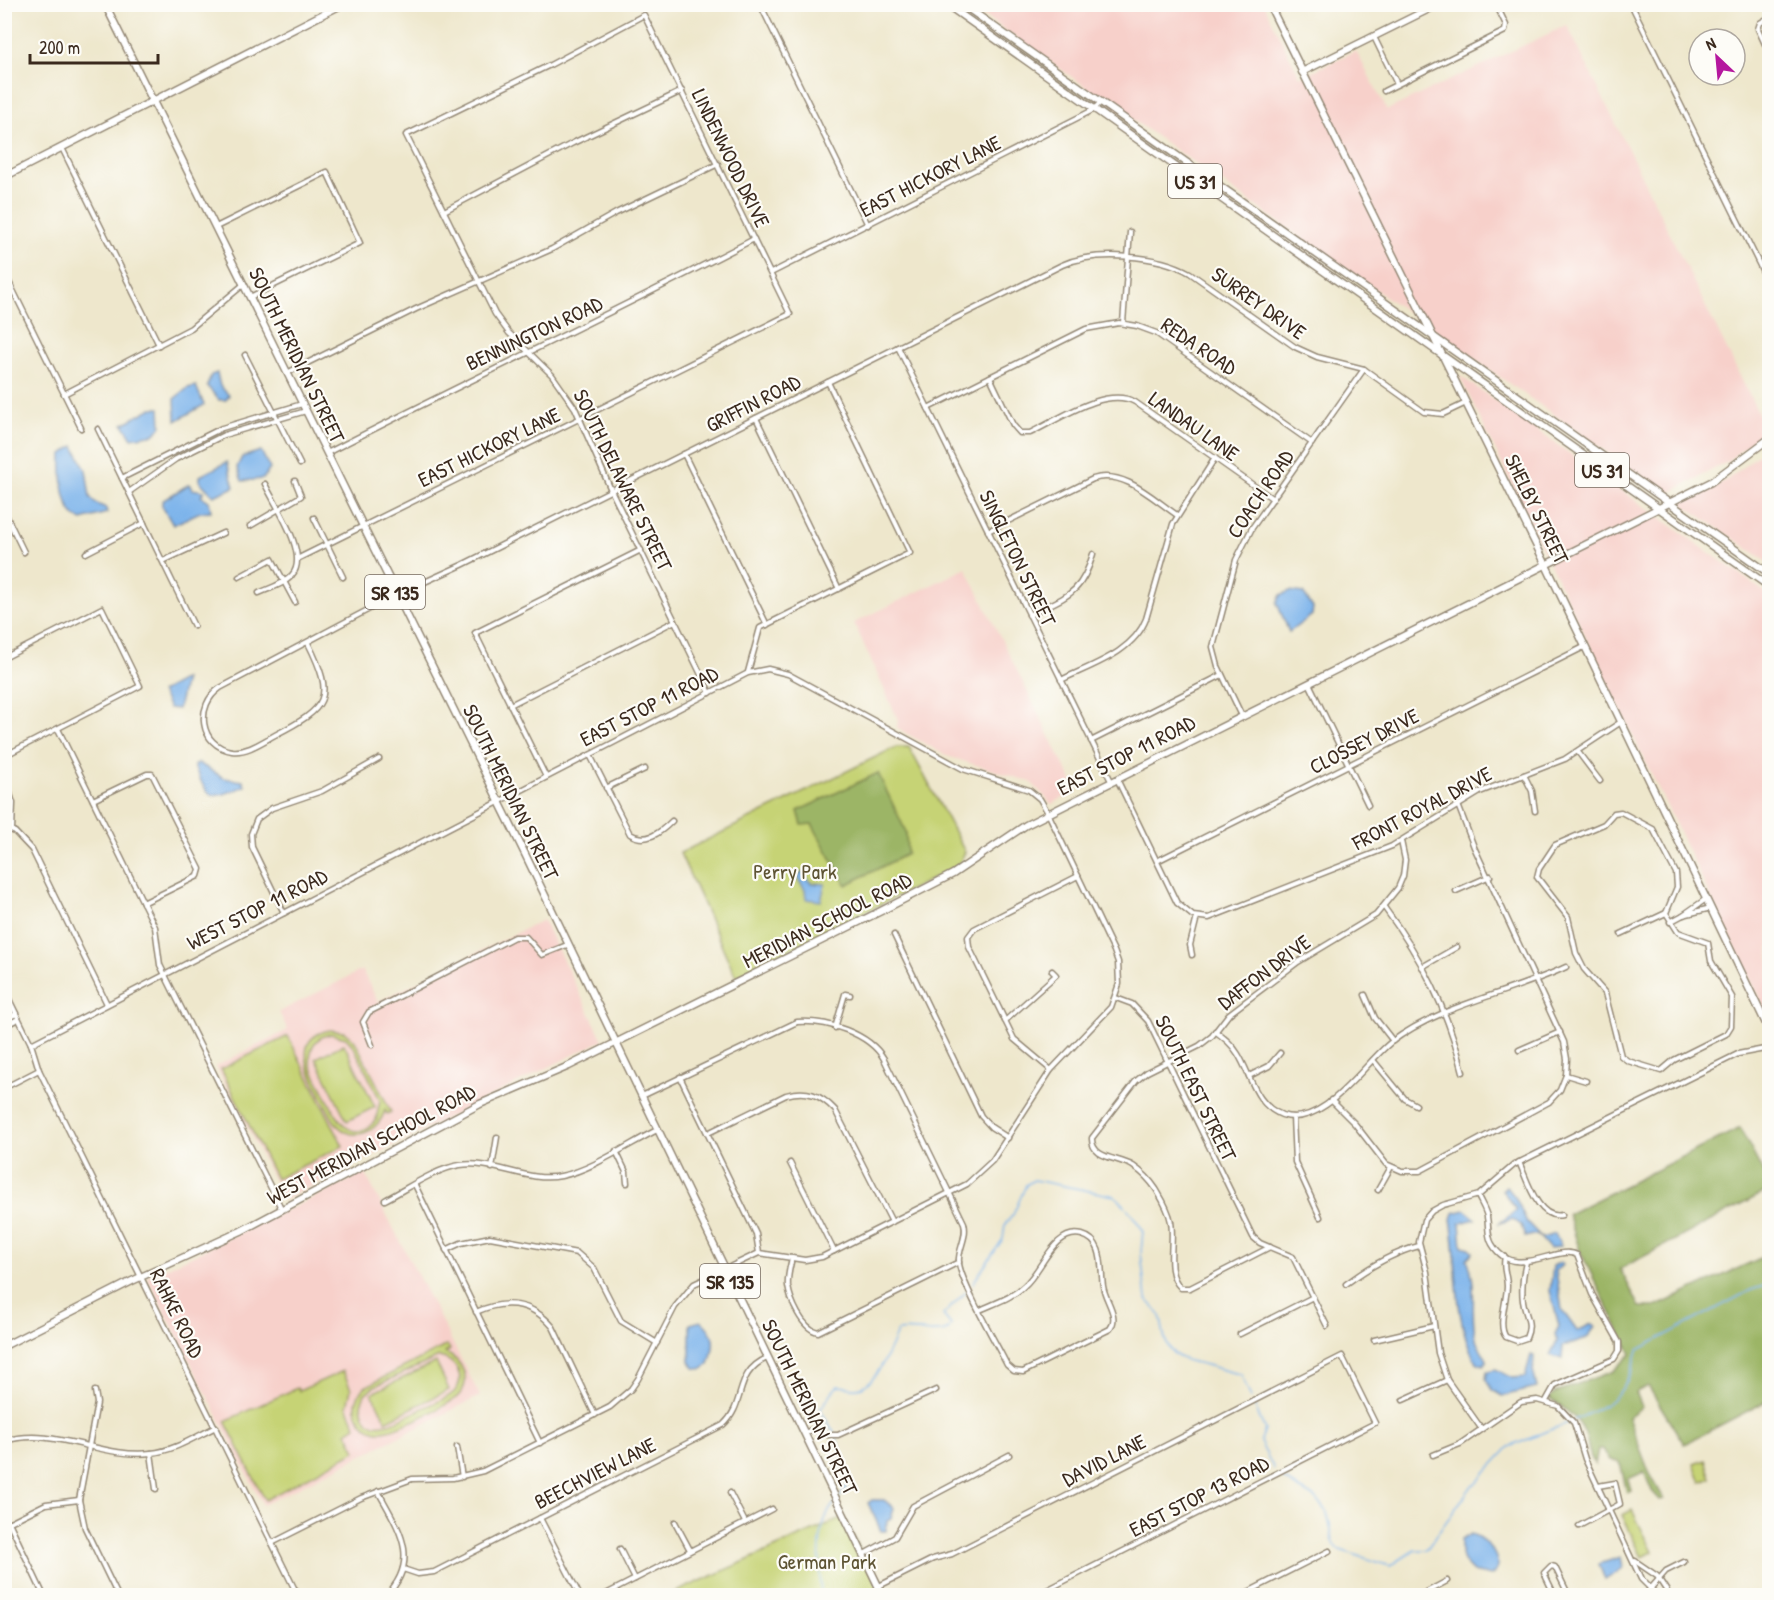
<svg xmlns="http://www.w3.org/2000/svg" width="1774" height="1600" viewBox="0 0 1774 1600" font-family="'Patrick Hand',sans-serif">
	<rect width="100%" height="100%" fill="#fdfcf7"/>
	<filter id="ink" filterUnits="userSpaceOnUse"><feTurbulence type="fractalNoise" baseFrequency=".0167" numOctaves="2"/><feDisplacementMap in="SourceGraphic" scale="12" xChannelSelector="R" yChannelSelector="G"/><feConvolveMatrix kernelMatrix="1 2 1 2 8 2 1 2 1" color-interpolation-filters="sRGB"/></filter>
	<filter id="wash" filterUnits="userSpaceOnUse"><feTurbulence type="fractalNoise" baseFrequency=".008" numOctaves="4" result="noise"/><feDisplacementMap in="SourceGraphic" scale="24" xChannelSelector="R" yChannelSelector="G"/><feGaussianBlur stdDeviation="1.35" result="paint"/><feColorMatrix in="noise" values="0 0 0 0 0 0 0 0 0 0 0 0 0 0 0 0 0 1.4 0 .05"/><feComposite in="paint" operator="in"/></filter>
	<g filter="url(#wash)">
		<rect width="100%" height="100%" fill="#eee7cc"/>
		<g fill="#f7d0ca">
			<polygon points="969,5 1264,5 1300,77 1356,51 1387,110 1567,25 1766,429 1727,462 1667,494"/>
			<polygon points="1459,375 1769,595 1769,1018"/>
			<polygon points="1769,446 1769,563 1681,503 1727,480"/>
			<polygon points="966,568 1077,791 1051,804 1031,782 947,756 897,728 898,720 854,623"/>
			<polygon points="543,920 603,1040 284,1200 216,1066 288,1030 279,1012 362,970 378,1002"/>
			<polygon points="365,1173 480,1396 263,1505 147,1277"/>
		</g>
		<g fill="#c6d374" stroke="#807e49" stroke-width="1.5" fill-rule="evenodd">
			<polygon points="896,747 909,747 965,852 958,866 736,977 680,853"/>
			<path d="M330,1030L344,1032L355,1041L391,1112L387,1114L385,1110C379,1131 355,1143 338,1126C331,1119 327,1107 322,1098C311,1075 289,1038 330,1030ZM331,1034L346,1038L354,1047L380,1100L376,1120C350,1150 334,1112 324,1092C318,1080 307,1065 311,1052C313,1041 321,1036 331,1034Z"/>
			<polygon points="288,1036 343,1146 276,1179 221,1069"/>
			<polygon points="344,1044 375,1107 347,1121 316,1058"/>
			<path d="M447,1345L450,1350L445,1353C463,1360 473,1382 457,1397C447,1406 395,1431 382,1431C371,1432 361,1424 357,1414C354,1405 357,1396 363,1388ZM439,1357C456,1360 467,1378 454,1392C447,1399 434,1403 425,1407C406,1416 364,1443 361,1404L365,1394L373,1387Z"/>
			<polygon points="436,1362 449,1390 386,1421 372,1393"/>
			<polygon points="343,1371 351,1389 347,1406 356,1426 347,1432 356,1451 265,1500 225,1421 297,1388 299,1391"/>
			<polygon points="1705,1460 1711,1478 1701,1482 1694,1464"/>
			<polygon points="1632,1510 1653,1552 1642,1557 1622,1515"/>
			<polygon points="844,1517 883,1596 667,1596"/>
		</g>
		<g fill="#9cb566" stroke="#6c7042" stroke-width="1.5">
			<polygon points="878,773 906,832 907,854 846,885 812,824 802,825 798,811"/>
			<path d="M1740,1128L1769,1184V1190L1620,1269L1640,1307H1655L1769,1254V1400L1684,1444L1648,1386L1636,1392L1642,1407L1628,1417L1649,1472L1664,1499L1660,1500L1652,1491L1644,1472L1628,1479L1631,1491L1627,1493L1620,1462L1610,1461L1603,1449H1598L1595,1464C1587,1454 1589,1444 1584,1432C1577,1416 1563,1408 1549,1398L1556,1392L1613,1371L1631,1354L1580,1251L1568,1214Z"/>
		</g>
		<g fill="#7bb3eb" stroke="#5b6e84" stroke-width="1.5">
			<polygon points="217,373 220,386 229,395 226,400 219,400 207,386 211,375"/>
			<polygon points="196,386 204,405 176,421 175,398 188,388"/>
			<polygon points="152,408 160,408 161,426 155,434 132,438 123,424"/>
			<path d="M74,446L86,470L90,497L95,503L106,508L107,513L82,520C62,515 61,472 62,455Z"/>
			<polygon points="261,451 270,469 263,479 242,481 237,467 242,457"/>
			<polygon points="227,462 234,487 214,496 200,482 200,476"/>
			<polygon points="189,484 192,489 204,491 201,496 209,501 211,511 200,512 173,525 162,506 162,501"/>
			<polygon points="1290,591 1303,593 1313,608 1312,615 1289,632 1277,603 1281,595"/>
			<polygon points="185,679 178,709 169,708 161,692"/>
			<path d="M198,763L224,778L243,781L245,786C211,800 209,801 194,766Z"/>
			<polygon points="802,872 811,883 825,884 821,901 806,899 805,890 797,878"/>
			<polygon points="1506,1186 1515,1197 1527,1222 1542,1238 1555,1234 1561,1246 1550,1249 1537,1234 1525,1237 1521,1225 1512,1219 1498,1224 1517,1210 1502,1190"/>
			<path d="M1465,1210L1476,1219L1460,1223L1462,1246L1470,1248L1473,1252L1467,1259C1479,1287 1469,1311 1476,1339C1477,1346 1484,1353 1487,1360L1483,1365L1476,1362C1452,1318 1459,1266 1451,1219L1453,1213Z"/>
			<polygon points="1561,1262 1563,1264 1556,1271 1562,1310 1577,1331 1592,1324 1595,1327 1587,1338 1563,1346 1562,1359 1550,1355 1557,1341 1555,1334 1559,1326 1550,1291 1553,1266"/>
			<path d="M701,1321C717,1334 715,1345 709,1364L702,1369L694,1368L690,1361V1324Z"/>
			<polygon points="1531,1355 1534,1356 1533,1370 1537,1388 1502,1396 1492,1390 1486,1380 1487,1371 1496,1369 1512,1378 1525,1377"/>
			<polygon points="872,1500 884,1500 894,1508 891,1519 887,1521 886,1531 881,1531 868,1503"/>
			<path d="M1471,1534C1486,1538 1508,1563 1491,1576L1473,1572C1459,1559 1461,1557 1461,1540Z"/>
			<polygon points="1621,1557 1623,1568 1605,1580 1599,1564"/>
		</g>
		<g fill="none" stroke-linecap="round" stroke-linejoin="round">
			<g stroke="#7bb3eb" stroke-width="1.5">
				<path d="M973,1283L1003,1239L1005,1224L1013,1215L1026,1185L1034,1180L1115,1196C1126,1204 1134,1218 1143,1230L1141,1253L1146,1299C1165,1317 1159,1316 1165,1339C1171,1361 1192,1361 1210,1366C1220,1369 1229,1372 1241,1374L1251,1398"/>
				<polyline points="1254,1405 1265,1430 1260,1442 1274,1469"/>
				<path d="M1574,1420C1616,1403 1626,1393 1638,1350L1751,1290L1770,1284"/>
				<path d="M834,1433L820,1409C828,1401 830,1392 838,1386C844,1386 851,1389 857,1388C877,1387 890,1346 898,1331C915,1328 933,1336 948,1330L951,1325L943,1315L966,1292"/>
				<path d="M836,1437C844,1459 857,1479 839,1498"/>
				<path d="M1280,1475C1292,1489 1315,1493 1325,1509C1332,1521 1329,1537 1337,1549L1390,1566L1415,1550H1426L1468,1491L1509,1447L1570,1422"/>
				<path d="M821,1596C820,1568 814,1523 836,1502"/>
			</g>
		</g>
	</g>
	<g filter="url(#ink)">
		<g fill="none" stroke-linecap="round" stroke-linejoin="round">
			<g stroke="#948875" stroke-width="7">
				<g id="street">
					<polyline points="760,4 868,225"/>
					<polyline points="1417,4 1422,13"/>
					<polyline points="1631,4 1770,286"/>
					<polyline points="1770,17 1760,23 1758,29 1770,55"/>
					<polyline points="1374,37 1397,84"/>
					<polyline points="1384,91 1505,31 1506,25 1496,4"/>
					<polyline points="62,148 159,345"/>
					<polyline points="444,211 573,143 682,91"/>
					<polyline points="216,227 327,172 360,243 250,297"/>
					<polyline points="4,272 81,428"/>
					<polyline points="771,273 1093,110 1101,102"/>
					<polyline points="1123,323 1130,232"/>
					<polyline points="898,347 1111,781"/>
					<polyline points="245,355 300,464"/>
					<polyline points="287,373 416,309 552,249 616,213 718,164"/>
					<path d="M990,377L1013,425L1020,433H1030C1058,420 1105,386 1135,402L1273,499"/>
					<polyline points="64,394 191,328 243,285"/>
					<polyline points="928,408 1086,329 1119,323 1137,326 1156,333 1312,443"/>
					<polyline points="756,418 839,589"/>
					<polyline points="98,429 194,626"/>
					<path d="M327,453C469,380 613,313 754,239"/>
					<polyline points="684,454 767,625"/>
					<polyline points="122,478 222,428 302,404"/>
					<polyline points="129,492 176,459 224,435 306,411"/>
					<polyline points="4,511 24,552"/>
					<polyline points="314,518 343,577"/>
					<polyline points="250,526 301,496 295,481"/>
					<path d="M988,531L1093,479C1124,469 1153,499 1177,515"/>
					<polyline points="86,553 144,523"/>
					<polyline points="299,558 790,314 644,15 550,65 406,135 495,314 509,333 552,375 575,408 611,490 710,693"/>
					<polyline points="163,561 223,533"/>
					<polyline points="239,577 272,559 295,602"/>
					<path d="M259,593C270,588 285,584 292,575C310,555 275,505 265,484"/>
					<path d="M1029,615C1066,596 1081,596 1093,554"/>
					<path d="M308,643C336,699 327,708 275,735C262,742 247,753 232,751C199,746 195,705 220,688L396,595L462,565L1062,265C1095,250 1159,255 1190,273L1295,347L1317,357L1364,369L1424,412L1443,414L1466,403"/>
					<polyline points="4,658 102,608 140,686 4,756"/>
					<polyline points="748,672 760,628 910,553 828,382"/>
					<path d="M1061,680C1091,665 1133,653 1146,619L1173,524L1215,458"/>
					<polyline points="1309,683 1368,805"/>
					<polyline points="510,705 675,621"/>
					<polyline points="1242,716 1218,666 1213,647 1236,560 1252,528 1364,369"/>
					<polyline points="58,729 155,927 160,965 282,1210"/>
					<polyline points="1091,741 1222,675"/>
					<polyline points="1578,752 1600,781"/>
					<path d="M590,755L630,834C646,844 660,833 672,821"/>
					<polyline points="1524,775 1532,791 1535,811"/>
					<polyline points="4,776 13,803 12,830"/>
					<polyline points="546,777 475,633 641,550"/>
					<polyline points="1117,779 1177,903 1193,916 1209,918 1392,846 1480,792 1565,759 1621,722"/>
					<polyline points="606,788 645,769"/>
					<polyline points="93,800 147,774 152,774 200,869 198,876 143,903"/>
					<polygon points="1621,812 1653,829 1676,873 1677,887 1666,913 1678,932 1708,943 1711,961 1732,997 1731,1026 1726,1034 1674,1060 1661,1071 1628,1061 1621,1056 1605,993 1584,969 1576,953 1568,917 1537,877 1539,869 1555,845 1604,824 1614,813"/>
					<polyline points="4,827 15,832 32,850 107,1004"/>
					<polyline points="1157,861 1584,647"/>
					<polyline points="1456,891 1490,876"/>
					<polyline points="1706,899 1683,915 1711,908"/>
					<path d="M1384,907C1423,960 1447,1008 1463,1072"/>
					<polyline points="284,913 252,847 251,834 257,819 272,808 322,791 379,759"/>
					<polyline points="1670,922 1683,915"/>
					<polyline points="1621,934 1666,913"/>
					<polyline points="894,935 981,1116 991,1127 1008,1138"/>
					<polyline points="1192,955 1190,945 1197,917"/>
					<polyline points="1422,967 1457,947"/>
					<polyline points="4,989 31,1044 39,1070 298,1596"/>
					<polyline points="1365,995 1375,1018 1393,1041"/>
					<polyline points="1116,998 1132,1004 1148,1021 1253,1237 1260,1243 1293,1257 1327,1326"/>
					<polyline points="4,1020 16,1014"/>
					<polyline points="1005,1021 1056,975 1052,971"/>
					<polyline points="4,1026 18,1019"/>
					<polyline points="835,1028 845,994 850,995"/>
					<path d="M1215,1031C1224,1038 1232,1044 1238,1054C1251,1075 1255,1105 1282,1115C1323,1129 1362,1066 1390,1043C1441,1004 1509,994 1566,967"/>
					<polyline points="31,1044 748,673 768,669 788,674 963,769 1029,790 1040,799 1048,813 1114,951 1118,962 1119,984 1111,1007 1051,1070 992,1161 967,1184 822,1257 805,1260 759,1253 694,1284 675,1307 638,1379 631,1389 610,1407 483,1471 453,1478 412,1479 361,1498 272,1543"/>
					<polyline points="372,1045 363,1022 369,1012 381,1006 514,937 526,937 542,955 567,945"/>
					<polyline points="1519,1050 1560,1032"/>
					<polyline points="1373,1060 1405,1099 1416,1105"/>
					<polyline points="1051,1070 1014,1039 969,947 968,937 974,929 1078,876"/>
					<polyline points="1566,1075 1586,1081"/>
					<polyline points="1249,1076 1269,1066 1280,1053"/>
					<polyline points="680,1077 756,1234 759,1253"/>
					<polyline points="4,1088 39,1070"/>
					<path d="M642,1096L797,1022C827,1020 869,1033 884,1059L964,1223C968,1238 957,1250 959,1264C963,1286 995,1341 1007,1365L1014,1371L1023,1372L1110,1329C1120,1316 1105,1301 1103,1286C1100,1268 1105,1241 1082,1235C1054,1228 1042,1271 1024,1286C1012,1298 995,1303 980,1310"/>
					<polyline points="1331,1100 1355,1124 1386,1164 1402,1171 1420,1171 1549,1102 1560,1090 1566,1075 1567,1059 1564,1042 1474,847 1458,805"/>
					<polyline points="1293,1117 1295,1162 1320,1217"/>
					<path d="M708,1133L786,1095C807,1089 821,1095 835,1110L892,1222"/>
					<polyline points="616,1151 626,1172 627,1183"/>
					<path d="M1519,1162C1527,1179 1538,1221 1562,1215"/>
					<polyline points="790,1163 834,1251"/>
					<polyline points="492,1168 497,1137"/>
					<polyline points="415,1185 540,1443"/>
					<polyline points="1378,1190 1391,1167"/>
					<path d="M1478,1196C1481,1203 1486,1210 1487,1217C1489,1227 1487,1236 1492,1244C1515,1283 1557,1243 1577,1255L1592,1294L1619,1342V1351L1614,1359L1555,1385L1546,1401"/>
					<path d="M385,1200C408,1188 435,1169 460,1165C494,1160 528,1183 561,1176C592,1170 629,1144 657,1130"/>
					<path d="M1270,1247L1190,1288H1181C1164,1272 1175,1243 1171,1222C1169,1210 1162,1199 1156,1189C1150,1180 1142,1172 1133,1166C1118,1157 1091,1159 1092,1138L1136,1081L1147,1072L1199,1046L1212,1036L1229,1014L1298,962L1376,915L1398,888L1403,876L1405,860L1401,841"/>
					<polyline points="446,1250 461,1243 490,1237 577,1253 594,1268 621,1321 657,1343"/>
					<path d="M1505,1257C1502,1268 1507,1275 1507,1286C1507,1300 1497,1326 1506,1337L1517,1341L1526,1338C1533,1322 1525,1316 1523,1301C1521,1287 1523,1275 1526,1262"/>
					<path d="M792,1258C790,1267 787,1277 788,1286C790,1300 802,1329 818,1332L959,1262"/>
					<path d="M1346,1284C1369,1267 1392,1253 1419,1246"/>
					<path d="M476,1312C505,1299 532,1302 553,1327L595,1415"/>
					<polyline points="1240,1334 1313,1297"/>
					<polyline points="1374,1340 1434,1326"/>
					<polyline points="95,1391 97,1403 79,1500 85,1528 118,1596"/>
					<polyline points="1403,1400 1447,1380"/>
					<polyline points="1481,1428 1447,1380 1438,1353 1427,1272 1419,1242 1424,1220 1432,1211 1443,1205 1479,1195 1514,1165 1738,1054 1770,1048"/>
					<polyline points="804,1433 814,1429 828,1435 838,1435 936,1390"/>
					<path d="M4,1441C55,1426 102,1459 151,1453C174,1451 195,1437 216,1427"/>
					<polyline points="457,1447 462,1477"/>
					<polyline points="151,1453 156,1489"/>
					<polyline points="1433,1455 1460,1444 1521,1402 1537,1400 1558,1406 1574,1423 1585,1459 1641,1579 1658,1596"/>
					<path d="M378,1491C398,1528 422,1559 386,1596"/>
					<polyline points="730,1493 745,1522"/>
					<polyline points="540,1518 580,1596"/>
					<polyline points="9,1522 44,1596"/>
					<polyline points="675,1522 690,1550"/>
					<polyline points="4,1525 46,1504 79,1500"/>
					<polyline points="1579,1526 1620,1504 1615,1483 1598,1486"/>
					<polyline points="620,1549 635,1579"/>
					<polyline points="864,1554 895,1537 913,1506 1009,1455"/>
					<polyline points="1635,1561 1657,1576 1670,1596"/>
					<path d="M403,1569L418,1574L434,1572L723,1425C747,1403 733,1373 767,1358"/>
					<polyline points="879,1586 933,1559 952,1554 1342,1356 1375,1423 1035,1596"/>
					<polyline points="285,1596 296,1590"/>
					<polyline points="602,1596 772,1509"/>
					<polyline points="1240,1596 1329,1551"/>
					<polyline points="1419,1596 1447,1581"/>
					<polyline points="1555,1596 1544,1573 1551,1566 1555,1567 1569,1596"/>
					<polyline points="1644,1596 1666,1571 1684,1562"/>
				</g>
			</g>
			<g stroke="#948875" stroke-width="9">
				<g id="secondary">
					<polyline points="1269,4 1545,563 1770,1032"/>
					<polyline points="1302,72 1439,4"/>
					<polyline points="4,177 343,4"/>
					<polyline points="4,1346 132,1281 241,1231 480,1104 569,1066 881,911 953,874 1026,825 1711,482 1770,438"/>
				</g>
			</g>
			<g stroke="#948875" stroke-width="9">
				<g id="primary">
					<polyline points="105,4 525,854 883,1596"/>
					<polyline points="946,4 1770,587"/>
					<polyline points="962,4 1770,574"/>
				</g>
			</g>
			<use href="#street" stroke="#fff" stroke-width="4"/>
			<use href="#secondary" stroke="#fff" stroke-width="6"/>
			<use href="#primary" stroke="#fff" stroke-width="6"/>
		</g>
	</g>
	<g text-anchor="middle" dominant-baseline="central" stroke-width="4.5" stroke-linejoin="round" paint-order="stroke">
		<g fill="#fdfcf7" stroke="#75695f" stroke-width="1.5">
			<rect x="1168" y="164" width="54" height="34" rx="4.5"/>
			<rect x="1575" y="453" width="54" height="34" rx="4.5"/>
			<rect x="365" y="575" width="60" height="34" rx="4.5"/>
			<rect x="700" y="1264" width="60" height="34" rx="4.5"/>
		</g>
		<g font-size="20" font-weight="bold" fill="#3b2a1e">
			<text x="1195" y="181">US 31</text>
			<text x="1602" y="470">US 31</text>
			<text x="395" y="592">SR 135</text>
			<text x="730" y="1281">SR 135</text>
		</g>
		<g font-size="21" fill="#3b2a1e" stroke="#fdfcf7">
			<text transform="translate(731 158) rotate(64)">LINDENWOOD DRIVE</text>
			<text transform="translate(930 176) rotate(-27)">EAST HICKORY LANE</text>
			<text transform="translate(1259 303) rotate(35)">SURREY DRIVE</text>
			<text transform="translate(534 333) rotate(-25)">BENNINGTON ROAD</text>
			<text transform="translate(1199 346) rotate(34)">REDA ROAD</text>
			<text transform="translate(297 355) rotate(64)">SOUTH MERIDIAN STREET</text>
			<text transform="translate(753 403) rotate(-27)">GRIFFIN ROAD</text>
			<text transform="translate(1194 426) rotate(35)">LANDAU LANE</text>
			<text transform="translate(489 447) rotate(-26)">EAST HICKORY LANE</text>
			<text transform="translate(623 480) rotate(64)">SOUTH DELAWARE STREET</text>
			<text transform="translate(1260 494) rotate(-56)">COACH ROAD</text>
			<text transform="translate(1537 509) rotate(64)">SHELBY STREET</text>
			<text transform="translate(1018 558) rotate(64)">SINGLETON STREET</text>
			<text transform="translate(649 706) rotate(-27)">EAST STOP 11 ROAD</text>
			<text transform="translate(1364 741) rotate(-27)">CLOSSEY DRIVE</text>
			<text transform="translate(1126 755) rotate(-27)">EAST STOP 11 ROAD</text>
			<text transform="translate(511 792) rotate(64)">SOUTH MERIDIAN STREET</text>
			<text transform="translate(1422 808) rotate(-28)">FRONT ROYAL DRIVE</text>
			<text transform="translate(257 909) rotate(-27)">WEST STOP 11 ROAD</text>
			<text transform="translate(827 920) rotate(-27)">MERIDIAN SCHOOL ROAD</text>
			<text transform="translate(1264 972) rotate(-37)">DAFFON DRIVE</text>
			<text transform="translate(1196 1088) rotate(64)">SOUTH EAST STREET</text>
			<text transform="translate(371 1144) rotate(-28)">WEST MERIDIAN SCHOOL ROAD</text>
			<text transform="translate(177 1313) rotate(64)">RAHKE ROAD</text>
			<text transform="translate(810 1407) rotate(64)">SOUTH MERIDIAN STREET</text>
			<text transform="translate(1104 1460) rotate(-27)">DAVID LANE</text>
			<text transform="translate(595 1473) rotate(-27)">BEECHVIEW LANE</text>
			<text transform="translate(1199 1496) rotate(-27)">EAST STOP 13 ROAD</text>
		</g>
		<g font-size="21" fill="#5e5434" stroke="#fdfcf7">
			<text x="795" y="871">Perry Park</text>
			<text x="827" y="1561">German Park</text>
		</g>
	</g>
	<rect width="1774" height="1600" fill="none" stroke="#fdfcf7" stroke-width="24"/>
	<g transform="translate(1717 57) rotate(334)"><circle r="28" fill="#fdfcf7" stroke="#afa8a0" stroke-width="1.5"/>
	<path d="M0-4.5L10 22L0 15L-10 22Z" fill="#b5179e"/>
	<text y="-9" font-size="16" font-weight="bold" text-anchor="middle" fill="#3b2a1e">N</text>
	</g>
	<path d="M30 54v9h128v-9" fill="none" stroke="#3b2a1e" stroke-width="3"/>
	<text x="39" y="54" font-size="18" fill="#3b2a1e" stroke="#fdfcf7" stroke-width="4.5" paint-order="stroke">200 m</text>
</svg>
